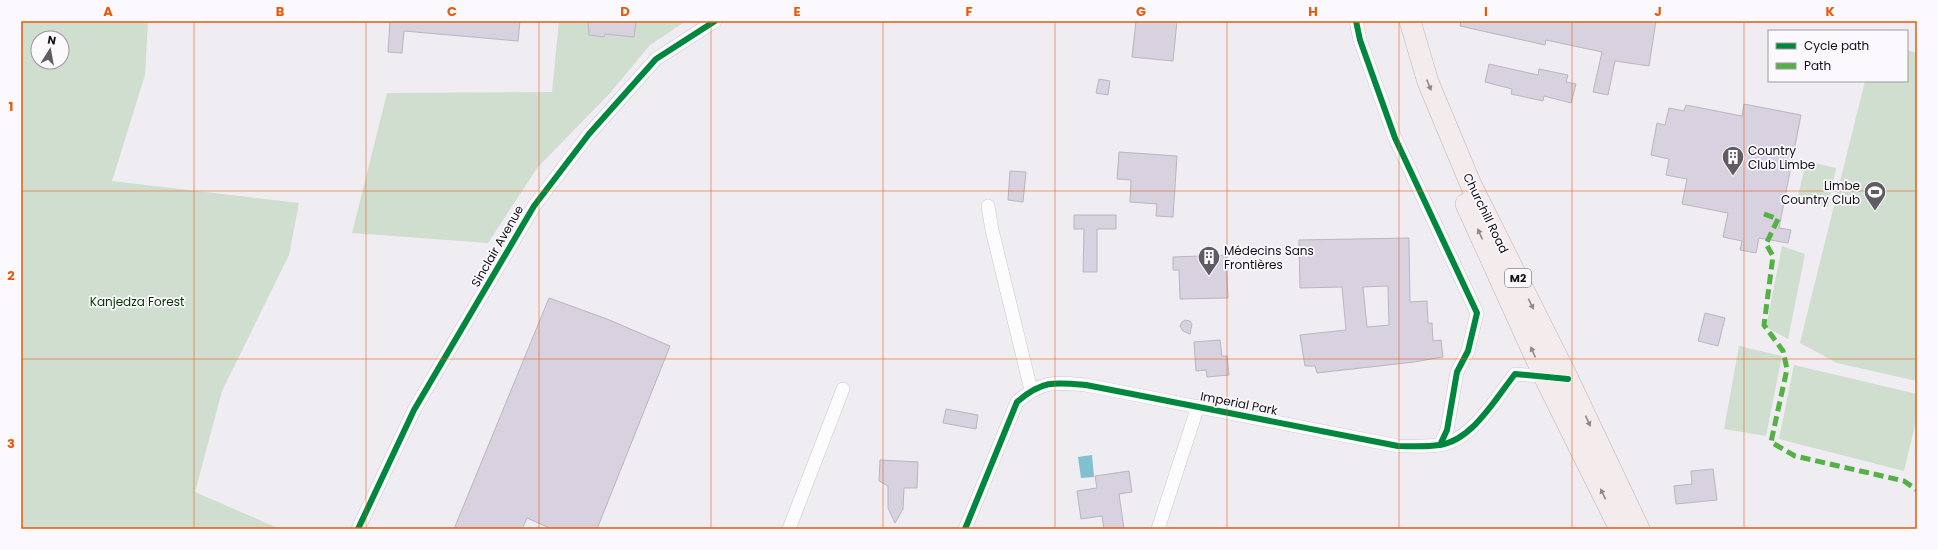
<svg xmlns="http://www.w3.org/2000/svg" width="1938" height="550" viewBox="0 0 1938 550" font-family="Poppins,sans-serif">
	<rect width="100%" height="100%" fill="#efecf2"/>
	<g fill="#cfdece" fill-rule="evenodd">
		<path d="M21,21H148L145,75L112,181L299,203L289,255L222,391L195,492L280,529H21ZM38,38H62V62H38Z"/>
		<polygon points="559,21 686,21 650,45 610,93 537,168 488,243 352,233 387,93 552,92"/>
		<polygon points="1907,50 1917,53 1917,381 1837,363 1800,343 1865,81 1907,81"/>
		<polygon points="1806,161 1836,168 1828,207 1797,201"/>
		<polygon points="1782,246 1805,254 1788,339 1766,327"/>
		<polygon points="1739,346 1782,356 1766,436 1724,429"/>
		<polygon points="1794,365 1917,394 1917,417 1904,471 1779,439"/>
	</g>
	<polygon fill="#80c0d0" points="1092,455 1094,477 1081,478 1078,457"/>
	<g fill="#d7d1e0" stroke="#b9b7bc" fill-rule="evenodd">
		<polygon points="390,21 520,21 518,41 404,31 402,53 388,52"/>
		<polygon points="588,21 636,21 634,37 605,34 604,37 589,35"/>
		<polygon points="1136,21 1177,21 1173,61 1132,57"/>
		<polygon points="1461,21 1656,21 1649,66 1615,61 1608,95 1593,92 1602,52 1546,40 1545,45 1460,26"/>
		<polygon points="1489,64 1538,75 1539,69 1568,75 1566,82 1576,84 1571,103 1544,96 1543,101 1511,94 1512,89 1485,82"/>
		<polygon points="1099,79 1110,81 1108,95 1096,93"/>
		<polygon points="1744,104 1801,115 1779,228 1791,230 1788,243 1759,238 1756,253 1740,250 1742,241 1723,237 1728,213 1682,204 1687,179 1666,175 1669,159 1651,155 1657,123 1665,125 1669,108 1684,111 1686,105 1742,116"/>
		<polygon points="1119,152 1177,156 1173,217 1156,216 1157,204 1130,202 1131,180 1117,179"/>
		<polygon points="1010,171 1026,172 1023,202 1008,200"/>
		<polygon points="1074,215 1116,215 1116,229 1097,229 1097,272 1083,272 1084,229 1074,229"/>
		<path d="M1409,238L1410,302L1427,301L1428,323H1432L1433,341L1441,340L1443,357L1414,362L1317,373L1315,366H1305L1300,335L1346,330L1342,287L1300,288L1299,240ZM1388,286L1389,325L1367,327L1363,287Z"/>
		<polygon points="1226,255 1228,298 1180,299 1179,270 1173,270 1173,257"/>
		<polygon points="549,298 607,319 670,346 597,529 552,529 527,518 522,529 454,529"/>
		<polygon points="1705,313 1725,318 1718,346 1698,341"/>
		<polygon points="1185,320 1190,321 1192,324 1190,334 1183,331 1180,326 1182,322"/>
		<polygon points="1220,340 1222,356 1227,356 1229,375 1207,377 1206,370 1196,371 1194,342"/>
		<polygon points="946,409 978,415 976,429 943,423"/>
		<polygon points="880,460 918,462 917,488 904,488 903,509 895,523 888,508 888,486 879,481"/>
		<polygon points="1713,469 1717,500 1676,504 1674,486 1692,484 1691,471"/>
		<polygon points="1129,471 1132,492 1119,494 1124,529 1104,529 1102,516 1081,519 1077,491 1097,488 1095,476"/>
	</g>
	<g fill="none" stroke-linecap="round" stroke-linejoin="round">
		<g stroke="#cbc9cd" stroke-width="14">
			<g id="minor">
				<polyline points="1356,21 1360,40 1395,138 1477,313 1468,351 1457,372 1447,430 1440,445"/>
				<polyline points="988,206 992,230 1031,390"/>
				<polyline points="358,529 414,410 534,206 589,134 656,59 715,21"/>
				<polyline points="789,529 843,389"/>
				<path d="M965,529L1017,402C1042,380 1055,382 1086,385L1398,446C1412,446 1426,447 1439,445C1472,441 1496,398 1515,374L1549,377"/>
				<polyline points="1158,529 1198,406"/>
			</g>
		</g>
		<g stroke="#bfb3b6" stroke-width="22">
			<g id="trunk">
				<polyline points="1410,21 1428,82 1471,185 1568,379 1639,529"/>
				<polyline points="1466,204 1544,376 1620,529"/>
			</g>
		</g>
		<use href="#minor" stroke="#fdfcfd" stroke-width="13"/>
		<use href="#trunk" stroke="#f4ecec" stroke-width="21"/>
		<polyline stroke="#54b144" stroke-width="5" stroke-dasharray="10 5" stroke-linecap="butt" points="1764,214 1778,219 1766,244 1773,256 1764,325 1783,351 1787,369 1771,442 1795,456 1904,481 1917,490"/>
		<g stroke="#fbf8fe" stroke-width="8">
			<g id="cycleway">
				<polyline points="1356,21 1360,40 1395,138 1477,313 1468,351 1457,372 1447,430 1440,445"/>
				<polyline points="358,529 414,410 534,206 589,134 656,59 715,21"/>
				<path d="M965,529L1017,402C1042,380 1055,382 1086,385L1398,446C1412,446 1426,447 1439,445C1472,441 1496,398 1515,374L1568,379"/>
			</g>
		</g>
		<use href="#cycleway" stroke="#00873e" stroke-width="6"/>
	</g>
	<defs><path id="oneway-solid" d="M-6-.8H1V-3.2L6.5 0L1 3.2V.8H-6Z"/></defs>
	<g fill="#8e898a">
		<use href="#oneway-solid" transform="translate(1429 85) rotate(68)"/>
		<use href="#oneway-solid" transform="translate(1480 234) rotate(-114)"/>
		<use href="#oneway-solid" transform="translate(1531 304) rotate(64)"/>
		<use href="#oneway-solid" transform="translate(1533 352) rotate(-114)"/>
		<use href="#oneway-solid" transform="translate(1588 421) rotate(65)"/>
		<use href="#oneway-solid" transform="translate(1603 494) rotate(-116)"/>
	</g>
	<path fill="none" stroke="#e8590c" stroke-width="1" stroke-opacity="0.55" d="M194,21V529M366,21V529M539,21V529M711,21V529M883,21V529M1055,21V529M1227,21V529M1399,21V529M1572,21V529M1744,21V529M21,191H1917M21,359H1917"/>
	<defs>
		<g id="building-pin" transform="scale(1.15)"><path d="M0 17L-7.5 6A9.5 9.5 0 1 1 7.5 6Z" fill="#5f5d61" stroke="#fbf8fe"/><path d="M-4-6H4V6H1V3H-1V6H-4ZM-2.5-4.3h1.7v1.8h-1.7ZM.8-4.3h1.7v1.8H.8ZM-2.5-1h1.7V.8h-1.7ZM.8-1h1.7V.8H.8Z" fill="#fff"/></g>
		<g id="stadium-pin" transform="scale(1.15)"><path d="M0 17L-7.5 6A9.5 9.5 0 1 1 7.5 6Z" fill="#5f5d61" stroke="#fbf8fe"/><path d="M0-5a6.5 5 0 1 0 0 10a6.5 5 0 1 0 0-10ZM-3.5-1.8h7v3.6h-7Z" fill="#fff"/></g>
	</defs>
	<g fill-rule="evenodd">
		<use href="#building-pin" x="1733" y="157"/>
		<use href="#stadium-pin" x="1875" y="192"/>
		<use href="#building-pin" x="1209" y="257"/>
	</g>
	<g text-anchor="middle" dominant-baseline="central" stroke-width="3.5" stroke-linejoin="round" paint-order="stroke">
		<rect fill="#fbf8fe" stroke="#57565a" stroke-width="1" x="1505" y="269" width="26" height="18" rx="3"/>
		<g font-size="11" font-weight="bold" fill="#111013">
			<text x="1518" y="278">M2</text>
		</g>
		<g font-size="12" fill="#111013" stroke="#fbf8fe" text-anchor="start">
			<text x="1748" y="150">Country<tspan x="1748" dy="14">Club Limbe</tspan></text>
			<text x="1860" y="185" text-anchor="end">Limbe<tspan x="1860" dy="14">Country Club</tspan></text>
			<text x="1224" y="250">Médecins Sans<tspan x="1224" dy="14">Frontières</tspan></text>
		</g>
		<g font-size="12" fill="#111013" stroke="#fbf8fe">
			<text transform="translate(1486 213) rotate(64)">Churchill Road</text>
			<text transform="translate(497 246) rotate(-60)">Sinclair Avenue</text>
			<text transform="translate(1239 403) rotate(11)">Imperial Park</text>
		</g>
		<g font-size="12" fill="#033500" stroke="#fbf8fe">
			<text x="137" y="301">Kanjedza Forest</text>
		</g>
	</g>
	<rect width="1938" height="550" fill="none" stroke="#fbf8fe" stroke-width="44"/>
	<rect x="1768" y="30" width="140" height="52" fill="#fbf8fe" stroke="#9d9ba0"/>
	<rect x="1776" y="43" width="20" height="6" fill="#00873e" stroke="#9d9ba0"/>
	<text x="1804" y="50" font-size="12" fill="#111013">Cycle path</text>
	<rect x="1776" y="63" width="20" height="6" fill="#54b144" stroke="#9d9ba0"/>
	<text x="1804" y="70" font-size="12" fill="#111013">Path</text>
	<g transform="translate(50 50) rotate(11)"><circle r="19" fill="#fbf8fe" stroke="#9d9ba0"/>
	<path d="M0-3L7 15L0 10L-7 15Z" fill="#5f5d61"/>
	<text y="-6" font-size="11" font-weight="bold" text-anchor="middle" fill="#111013">N</text>
	</g>
	<rect x="22" y="22" width="1894" height="506" fill="none" stroke="#e8590c" stroke-width="1.5"/>
	<g font-size="13" text-anchor="middle" font-weight="bold" fill="#e8590c">
		<text x="108" y="16">A</text>
		<text x="280" y="16">B</text>
		<text x="452" y="16">C</text>
		<text x="625" y="16">D</text>
		<text x="797" y="16">E</text>
		<text x="969" y="16">F</text>
		<text x="1141" y="16">G</text>
		<text x="1313" y="16">H</text>
		<text x="1486" y="16">I</text>
		<text x="1658" y="16">J</text>
		<text x="1830" y="16">K</text>
		<text x="11" y="111">1</text>
		<text x="11" y="280">2</text>
		<text x="11" y="448">3</text>
	</g>
</svg>
